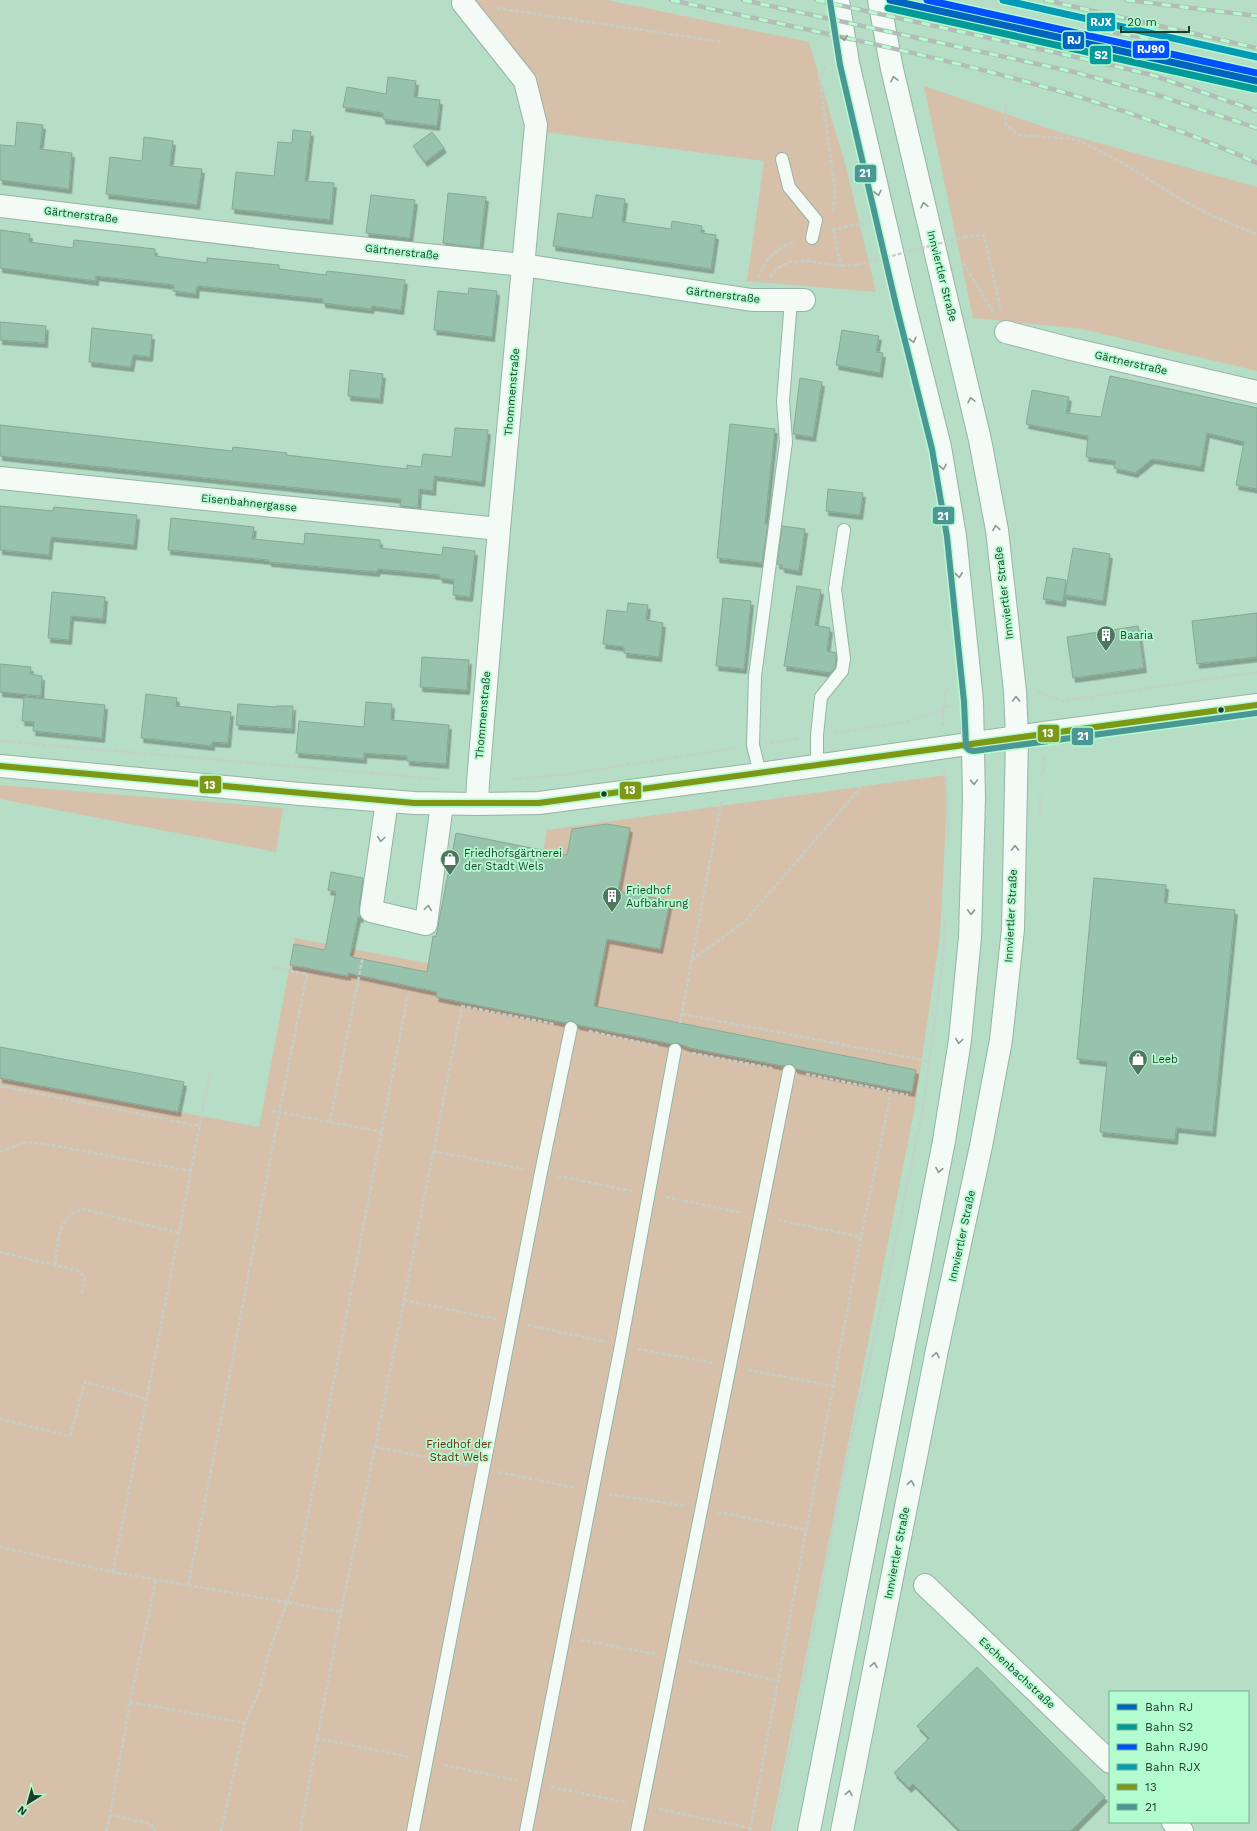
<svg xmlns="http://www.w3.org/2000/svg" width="1257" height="1831" viewBox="0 0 1257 1831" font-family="'Work Sans',sans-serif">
	<defs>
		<filter id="shadow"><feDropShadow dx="2.5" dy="4.5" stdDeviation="0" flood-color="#0004"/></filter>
	</defs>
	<rect width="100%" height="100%" fill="#b6ddc6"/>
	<g fill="#d7c0a9">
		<polygon points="464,0 607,0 809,42 846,167 876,292 747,281 764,161 544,132"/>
		<polygon points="924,86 1059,132 1257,187 1257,371 1082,329 973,318"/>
		<polygon points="946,775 947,799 940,936 914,1112 771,1831 0,1831 0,1078 259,1127 295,938 520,981 547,830"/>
		<polygon points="0,785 283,808 276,852 0,799"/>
	</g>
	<g fill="#97c3ac" stroke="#87a795" filter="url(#shadow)">
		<polygon points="388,77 416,81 414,97 440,100 437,126 383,119 383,113 343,107 347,87 386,94"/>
		<polygon points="17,122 43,125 40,149 72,153 69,189 0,180 0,145 15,146"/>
		<polygon points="293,130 311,132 305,181 334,183 330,220 232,209 236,172 274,176 278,142 292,143"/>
		<polygon points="432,132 444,148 425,162 413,146"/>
		<polygon points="144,137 173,141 170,166 202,169 197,205 106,194 110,157 142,161"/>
		<polygon points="448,193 486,197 480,248 443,243"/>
		<polygon points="371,195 415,200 410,238 366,233"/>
		<polygon points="596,195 625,199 622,222 671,229 672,221 702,226 701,233 716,235 711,269 553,246 558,213 592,218"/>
		<polygon points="0,230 30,234 29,242 73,248 74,240 155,249 155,256 207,263 207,258 279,265 279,269 326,275 327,271 405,280 401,310 372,306 371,309 323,303 323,299 197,286 196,294 173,291 174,285 96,276 96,281 0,268"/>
		<polygon points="469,288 497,291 492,337 434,330 438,291 468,294"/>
		<polygon points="0,322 46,326 45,343 0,340"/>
		<polygon points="92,328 152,335 150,357 133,355 131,367 89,362"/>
		<polygon points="842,330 879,336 876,352 883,353 880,373 836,365"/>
		<polygon points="350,370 383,374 380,399 348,396"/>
		<polygon points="1110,376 1257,408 1257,489 1236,485 1244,442 1207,433 1201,467 1152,459 1135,473 1114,468 1116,461 1086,457 1088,436 1026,424 1032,390 1069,397 1066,413 1101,417"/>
		<polygon points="800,378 822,382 813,437 793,434"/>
		<polygon points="730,424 775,429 765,524 768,524 762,563 717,558"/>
		<polygon points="0,425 232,451 233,447 287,453 286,455 407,469 407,465 421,467 423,454 452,457 455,428 488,430 482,482 434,476 433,491 419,489 418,508 400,506 401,499 0,456"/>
		<polygon points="828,489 863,493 860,515 826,511"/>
		<polygon points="0,506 53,511 54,507 137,515 134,545 51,537 49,555 0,550"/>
		<polygon points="171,518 254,527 252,539 304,544 305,533 380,540 380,548 442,555 443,547 475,551 470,597 453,595 454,580 440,578 440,575 378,569 377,572 269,562 269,560 168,550"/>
		<polygon points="782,526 805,529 799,571 782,568 782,565 777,564"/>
		<polygon points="1073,548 1110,554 1103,601 1065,595"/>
		<polygon points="1047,577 1066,580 1063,602 1043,599"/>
		<polygon points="797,586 821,590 815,625 830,628 827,651 836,653 836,659 835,668 831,673 784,666"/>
		<polygon points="52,592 105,597 103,619 71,616 69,640 48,638"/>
		<polygon points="723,598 751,601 744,669 716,666"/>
		<polygon points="628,603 648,605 646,620 663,623 659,657 624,653 624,647 603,644 607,610 627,612"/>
		<polygon points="1257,613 1257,657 1197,664 1192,621"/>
		<polygon points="1138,626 1144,668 1073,678 1067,637"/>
		<polygon points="422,657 469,660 467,690 420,687"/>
		<polygon points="0,664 31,667 30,674 42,676 41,696 0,692"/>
		<polygon points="146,694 177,698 176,706 231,712 228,743 212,742 212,746 141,738"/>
		<polygon points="24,697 105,705 102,738 33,731 34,722 22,721"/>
		<polygon points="366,702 392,704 391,720 449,725 446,764 407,761 407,756 364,753 364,759 296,753 299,721 364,727"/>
		<polygon points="238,704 276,707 276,706 293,706 292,729 236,725"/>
		<polygon points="607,824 630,828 618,891 670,901 660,949 607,939 594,1006 916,1070 912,1092 796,1069 791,1064 783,1066 690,1048 677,1043 672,1044 578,1025 572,1021 566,1023 436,997 437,992 348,973 348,976 290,965 294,944 325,950 336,892 328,890 331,872 363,878 359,909 361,918 358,917 350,955 352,957 427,972 433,936 436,937 438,926 456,833 567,855 572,829"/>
		<polygon points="1094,878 1166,885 1164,903 1235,910 1213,1132 1176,1128 1175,1140 1100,1132 1107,1062 1077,1059"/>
		<polygon points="0,1047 184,1082 178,1112 0,1078"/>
		<polygon points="977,1667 1105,1797 1071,1831 960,1831 913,1784 909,1788 894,1773 929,1738 917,1726"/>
	</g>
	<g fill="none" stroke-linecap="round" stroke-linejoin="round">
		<g stroke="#95b5a3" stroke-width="14">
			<g id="service">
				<polyline points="782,159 789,187 816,220 812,238"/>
				<polyline points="817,766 817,735 821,697 842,671 844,659 835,589 844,530"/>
				<polyline points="760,774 753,745 755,676 786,442 783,401 791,300"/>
				<polyline points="413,1831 541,1172 571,1028"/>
				<polyline points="526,1831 621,1345 675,1050"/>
				<polyline points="637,1831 789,1071"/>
			</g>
		</g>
		<g stroke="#95b5a3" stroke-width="24">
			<g id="minor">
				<polyline points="463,3 525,81 536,125 499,529 478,782 477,804"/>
				<polyline points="0,206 291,241 523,265 752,300 804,300"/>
				<polyline points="1006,332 1067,348 1257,392"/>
				<polyline points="0,478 499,529"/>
				<polyline points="387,801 371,911 426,924 442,804"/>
				<polyline points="925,1585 1110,1762"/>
				<polyline points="1173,1822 1182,1831"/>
			</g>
		</g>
		<g stroke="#95b5a3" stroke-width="24">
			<polyline id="tertiary" points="0,766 300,794 414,803 477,804 539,803 760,774 1044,733 1257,705"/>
		</g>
		<g stroke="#95b5a3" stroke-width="24">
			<g id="primary">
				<polyline points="809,1831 944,1141 960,1040 970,937 974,799 972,701 955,536 940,447 904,303 848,63 838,0"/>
				<polyline points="842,1831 937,1350 981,1146 1001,1040 1013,929 1017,738 1015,691 997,530 980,440 892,69 879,0"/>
			</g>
		</g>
		<g stroke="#c4cfc8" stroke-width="2.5" stroke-dasharray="4 2" stroke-linecap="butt">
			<polyline points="497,8 722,42"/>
			<polyline points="826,67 819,76 835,189 833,214"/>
			<polyline points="1006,104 1006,125 1019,135 1076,139 1121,162 1182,200 1211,215 1257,235"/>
			<polyline points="833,229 841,266"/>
			<polyline points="832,230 863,223"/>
			<polyline points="964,237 984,235 1001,310"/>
			<polyline points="963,263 994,313"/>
			<polyline points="770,277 776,269 789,262 808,261 841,266 857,265"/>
			<path d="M758,278C763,261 778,246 796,242"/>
			<polyline points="1038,692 1062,701 1257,672"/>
			<polyline points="943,726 943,707 947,687"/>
			<polyline points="835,733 911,721 950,706"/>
			<polyline points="0,741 440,779"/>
			<polyline points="770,743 801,738"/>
			<polyline points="945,769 949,838"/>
			<polyline points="1039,777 1045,768 1044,755"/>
			<polyline points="513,779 563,775 735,748"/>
			<polyline points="1040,816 1040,795"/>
			<polyline points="692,960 745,921 862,786"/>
			<polyline points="682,1014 929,1061"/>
			<polyline points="680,1023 721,802"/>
			<polyline points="589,1031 658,1046"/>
			<polyline points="692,1053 772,1068"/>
			<polyline points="806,1074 908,1095"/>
			<polyline points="0,1086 200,1126"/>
			<polyline points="272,1111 382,1132"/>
			<polyline points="330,1122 363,956"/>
			<polyline points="433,1151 524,1169"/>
			<polyline points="0,1152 26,1142 45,1144 191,1171"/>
			<polyline points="558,1176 632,1191"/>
			<polyline points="666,1197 743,1213"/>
			<polyline points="778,1220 861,1237"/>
			<polyline points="0,1252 79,1271 85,1278 82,1293"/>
			<path d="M55,1265C59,1241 56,1219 82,1209L179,1233"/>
			<polyline points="404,1300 496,1319"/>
			<polyline points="528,1325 605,1342"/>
			<polyline points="638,1349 713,1363"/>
			<polyline points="748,1370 834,1386"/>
			<polyline points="0,1419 70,1436 85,1382 147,1399"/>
			<polyline points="375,1447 467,1465"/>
			<polyline points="499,1472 575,1488"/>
			<polyline points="609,1494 685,1506"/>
			<polyline points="718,1512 807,1530"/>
			<polyline points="0,1547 113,1572 341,1612"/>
			<polyline points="113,1572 210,1073"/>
			<path d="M188,1585C230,1382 265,1177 307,974L269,967"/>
			<polyline points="581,1640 655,1654"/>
			<polyline points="689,1661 779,1681"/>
			<polyline points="130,1702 245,1723"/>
			<polyline points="316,1738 410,1757"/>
			<polyline points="444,1765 519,1781"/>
			<polyline points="551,1787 625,1802"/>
			<polyline points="659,1809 750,1828"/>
			<polyline points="110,1815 151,1824 156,1831"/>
			<polyline points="107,1831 130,1702 156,1580"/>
			<polyline points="221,1831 245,1723 259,1691 269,1652 296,1578 408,994"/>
			<polyline points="300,1831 341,1612 375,1447 462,1006 554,1024"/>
			<polyline points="750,1831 861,1237 891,1092"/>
			<polyline points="774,1831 843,1477 886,1286 922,1114 942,967 946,918"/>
		</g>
		<use href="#service" stroke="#f4faf6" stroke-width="12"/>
		<use href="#minor" stroke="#f4faf6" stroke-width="22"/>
		<use href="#tertiary" stroke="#f4faf6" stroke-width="22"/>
		<use href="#primary" stroke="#f4faf6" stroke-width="22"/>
		<g stroke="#b3bcb7" stroke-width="4.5">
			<g id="rail">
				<path d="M671,0C869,44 1071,79 1257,163"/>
				<polyline points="743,0 1074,72 1154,94 1257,128"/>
				<polyline points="816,0 1085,59 1152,75 1257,111"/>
				<polyline points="1045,0 1257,48"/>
				<polyline points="1126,0 1257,16"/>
				<polyline points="1104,31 1178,43 1233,48"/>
			</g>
		</g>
		<use href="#rail" stroke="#b2fcd0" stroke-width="3" stroke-dasharray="9" stroke-linecap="butt"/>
		<polyline stroke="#c4cfc8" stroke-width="2.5" stroke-dasharray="4 2" stroke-linecap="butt" points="857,265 964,237"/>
		<g stroke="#b2fcd0" stroke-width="9">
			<polyline id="bus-1" points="0,766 414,803 539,803 1257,705"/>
		</g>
		<g stroke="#b2fcd0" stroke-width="9">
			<polyline id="bus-2" points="830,1 840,65 896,305 932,449 947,537 964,702 966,747 969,750 974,751 1257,713"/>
		</g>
		<use href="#bus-1" stroke="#7c9816" stroke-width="6"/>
		<use href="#bus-2" stroke="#4b9795" stroke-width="6"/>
		<g stroke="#b2fcd0" stroke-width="10">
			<polyline id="rail-1" points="890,0 1257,81"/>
		</g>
		<g stroke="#b2fcd0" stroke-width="10">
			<polyline id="rail-2" points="888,8 1255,89"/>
		</g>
		<g stroke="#b2fcd0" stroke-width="10">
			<polyline id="rail-3" points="927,0 1257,73"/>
		</g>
		<g stroke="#b2fcd0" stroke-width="10">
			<polyline id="rail-4" points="1003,0 1257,57"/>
		</g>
		<use href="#rail-1" stroke="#0065bd" stroke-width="7"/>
		<use href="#rail-2" stroke="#049a9a" stroke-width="7"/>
		<use href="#rail-3" stroke="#0050ff" stroke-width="7"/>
		<use href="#rail-4" stroke="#0499b6" stroke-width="7"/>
	</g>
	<defs><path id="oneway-chevron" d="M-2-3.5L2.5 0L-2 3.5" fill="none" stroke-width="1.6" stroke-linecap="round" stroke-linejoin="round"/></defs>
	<g stroke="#899b90">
		<use href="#oneway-chevron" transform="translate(844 38) rotate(81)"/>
		<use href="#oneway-chevron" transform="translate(894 79) rotate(-103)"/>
		<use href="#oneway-chevron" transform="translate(878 193) rotate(77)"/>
		<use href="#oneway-chevron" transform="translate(924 205) rotate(-103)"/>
		<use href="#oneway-chevron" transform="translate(913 340) rotate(76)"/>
		<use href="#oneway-chevron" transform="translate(971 400) rotate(-103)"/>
		<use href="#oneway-chevron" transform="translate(943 467) rotate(80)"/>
		<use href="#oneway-chevron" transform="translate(996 528) rotate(-99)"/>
		<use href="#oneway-chevron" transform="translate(959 575) rotate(84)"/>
		<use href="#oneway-chevron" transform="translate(1016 699) rotate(-92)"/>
		<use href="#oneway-chevron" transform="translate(974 782) rotate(88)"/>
		<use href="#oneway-chevron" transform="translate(381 839) rotate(98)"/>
		<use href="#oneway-chevron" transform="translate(1015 848) rotate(-89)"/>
		<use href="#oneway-chevron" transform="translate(428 908) rotate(-82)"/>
		<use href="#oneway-chevron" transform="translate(971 912) rotate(92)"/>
		<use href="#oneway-chevron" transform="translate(959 1041) rotate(97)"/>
		<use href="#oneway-chevron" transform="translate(939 1170) rotate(101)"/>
		<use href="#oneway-chevron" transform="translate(936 1355) rotate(-79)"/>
		<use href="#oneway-chevron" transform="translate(911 1483) rotate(-79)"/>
		<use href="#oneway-chevron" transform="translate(874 1665) rotate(-79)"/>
		<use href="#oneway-chevron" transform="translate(849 1793) rotate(-79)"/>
	</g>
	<defs>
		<g id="building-pin" transform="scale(1)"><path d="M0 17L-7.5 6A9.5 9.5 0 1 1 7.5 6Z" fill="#537461" stroke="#b2fcd0"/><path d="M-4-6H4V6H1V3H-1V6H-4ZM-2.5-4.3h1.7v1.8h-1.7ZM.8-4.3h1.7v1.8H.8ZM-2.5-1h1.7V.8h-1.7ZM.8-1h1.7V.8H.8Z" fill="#fff"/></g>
		<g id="shop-pin" transform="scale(1)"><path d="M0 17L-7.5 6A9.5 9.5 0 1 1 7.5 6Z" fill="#537461" stroke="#b2fcd0"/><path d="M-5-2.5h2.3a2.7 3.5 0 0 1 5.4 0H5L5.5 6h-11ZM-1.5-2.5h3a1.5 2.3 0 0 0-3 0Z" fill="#fff"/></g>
	</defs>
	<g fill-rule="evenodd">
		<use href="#building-pin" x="1106" y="635"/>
		<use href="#shop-pin" x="450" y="859"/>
		<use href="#building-pin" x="612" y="896"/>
		<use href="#shop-pin" x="1138" y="1059"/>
	</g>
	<g fill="#1e3c2b" stroke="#b2fcd0" stroke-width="1.5">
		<circle cx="1221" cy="710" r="3.5"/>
		<circle cx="604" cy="794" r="3.5"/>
	</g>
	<g text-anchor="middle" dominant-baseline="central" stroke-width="3.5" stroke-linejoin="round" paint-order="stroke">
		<g font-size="11" fill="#1e3c2b" stroke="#b2fcd0">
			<text transform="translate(81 215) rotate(7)">Gärtnerstraße</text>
			<text transform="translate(402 252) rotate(6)">Gärtnerstraße</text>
			<text transform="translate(942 276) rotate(76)">Innviertler Straße</text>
			<text transform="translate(723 295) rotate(7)">Gärtnerstraße</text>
			<text transform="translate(1131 363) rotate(13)">Gärtnerstraße</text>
			<text transform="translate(512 392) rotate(-85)">Thommenstraße</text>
			<text transform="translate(249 503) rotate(6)">Eisenbahnergasse</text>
			<text transform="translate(1004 593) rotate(-97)">Innviertler Straße</text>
			<text transform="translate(483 715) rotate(-85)">Thommenstraße</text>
			<text transform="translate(1011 916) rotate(-87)">Innviertler Straße</text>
			<text transform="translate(962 1236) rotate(-78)">Innviertler Straße</text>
			<text transform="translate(897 1553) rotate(-79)">Innviertler Straße</text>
			<text transform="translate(1017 1673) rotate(43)">Eschenbachstraße</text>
		</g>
		<g font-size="11" fill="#1e3c2b" stroke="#b2fcd0" text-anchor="start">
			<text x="1120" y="635">Baaria</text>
			<text x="464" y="853">Friedhofsgärtnerei<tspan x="464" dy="13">der Stadt Wels</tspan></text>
			<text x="626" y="890">Friedhof<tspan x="626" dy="13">Aufbahrung</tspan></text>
			<text x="1152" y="1059">Leeb</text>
		</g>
		<g font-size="11" fill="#70260c" stroke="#b2fcd0">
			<text x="459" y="1444">Friedhof der<tspan x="459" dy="13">Stadt Wels</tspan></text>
		</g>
	</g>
	<g stroke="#b2fcd0" stroke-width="1.5">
		<rect x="1086" y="12" width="30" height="20" rx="4" fill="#0499b6"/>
		<rect x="1062" y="31" width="23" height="19" rx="4" fill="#0065bd"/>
		<rect x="1132" y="40" width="38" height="19" rx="4" fill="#0050ff"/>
		<rect x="1089" y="45" width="23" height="20" rx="4" fill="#049a9a"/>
		<rect x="854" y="164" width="23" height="19" rx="4" fill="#4b9795"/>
		<rect x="932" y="506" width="23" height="19" rx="4" fill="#4b9795"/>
		<rect x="1037" y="724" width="23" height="19" rx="4" fill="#7c9816"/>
		<rect x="1071" y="727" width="23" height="19" rx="4" fill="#4b9795"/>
		<rect x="199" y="775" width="23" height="19" rx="4" fill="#7c9816"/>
		<rect x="619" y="781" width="23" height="19" rx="4" fill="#7c9816"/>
	</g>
	<g font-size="11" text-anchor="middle" font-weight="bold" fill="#fff">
		<text x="1101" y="26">RJX</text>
		<text x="1074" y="44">RJ</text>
		<text x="1151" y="53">RJ90</text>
		<text x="1101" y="59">S2</text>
		<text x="865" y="177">21</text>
		<text x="943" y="520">21</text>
		<text x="1048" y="737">13</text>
		<text x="1083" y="740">21</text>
		<text x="210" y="789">13</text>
		<text x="630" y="794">13</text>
	</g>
	<rect x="1109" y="1691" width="140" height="132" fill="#b2fcd0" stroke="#77af8e"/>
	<rect x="1117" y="1704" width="20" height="6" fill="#0065bd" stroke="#77af8e"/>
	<text x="1145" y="1711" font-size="12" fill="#1e3c2b">Bahn RJ</text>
	<rect x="1117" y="1724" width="20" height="6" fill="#049a9a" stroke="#77af8e"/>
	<text x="1145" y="1731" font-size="12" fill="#1e3c2b">Bahn S2</text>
	<rect x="1117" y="1744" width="20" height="6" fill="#0050ff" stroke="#77af8e"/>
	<text x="1145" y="1751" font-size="12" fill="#1e3c2b">Bahn RJ90</text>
	<rect x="1117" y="1764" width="20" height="6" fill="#0499b6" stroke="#77af8e"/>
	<text x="1145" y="1771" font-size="12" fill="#1e3c2b">Bahn RJX</text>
	<rect x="1117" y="1784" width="20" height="6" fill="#7c9816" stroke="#77af8e"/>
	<text x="1145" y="1791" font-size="12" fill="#1e3c2b">13</text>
	<rect x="1117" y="1804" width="20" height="6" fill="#4b9795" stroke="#77af8e"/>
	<text x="1145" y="1811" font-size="12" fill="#1e3c2b">21</text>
	<g transform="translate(28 1803) rotate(217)" stroke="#b2fcd0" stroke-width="3" paint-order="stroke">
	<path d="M0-3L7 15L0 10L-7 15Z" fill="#1e3c2b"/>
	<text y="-6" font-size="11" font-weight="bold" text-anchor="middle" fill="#1e3c2b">N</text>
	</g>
	<path d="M1121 26v6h68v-6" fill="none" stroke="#1e3c2b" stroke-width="2"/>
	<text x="1127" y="26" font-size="12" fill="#1e3c2b" stroke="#b2fcd0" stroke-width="3" paint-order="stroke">20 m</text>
</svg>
